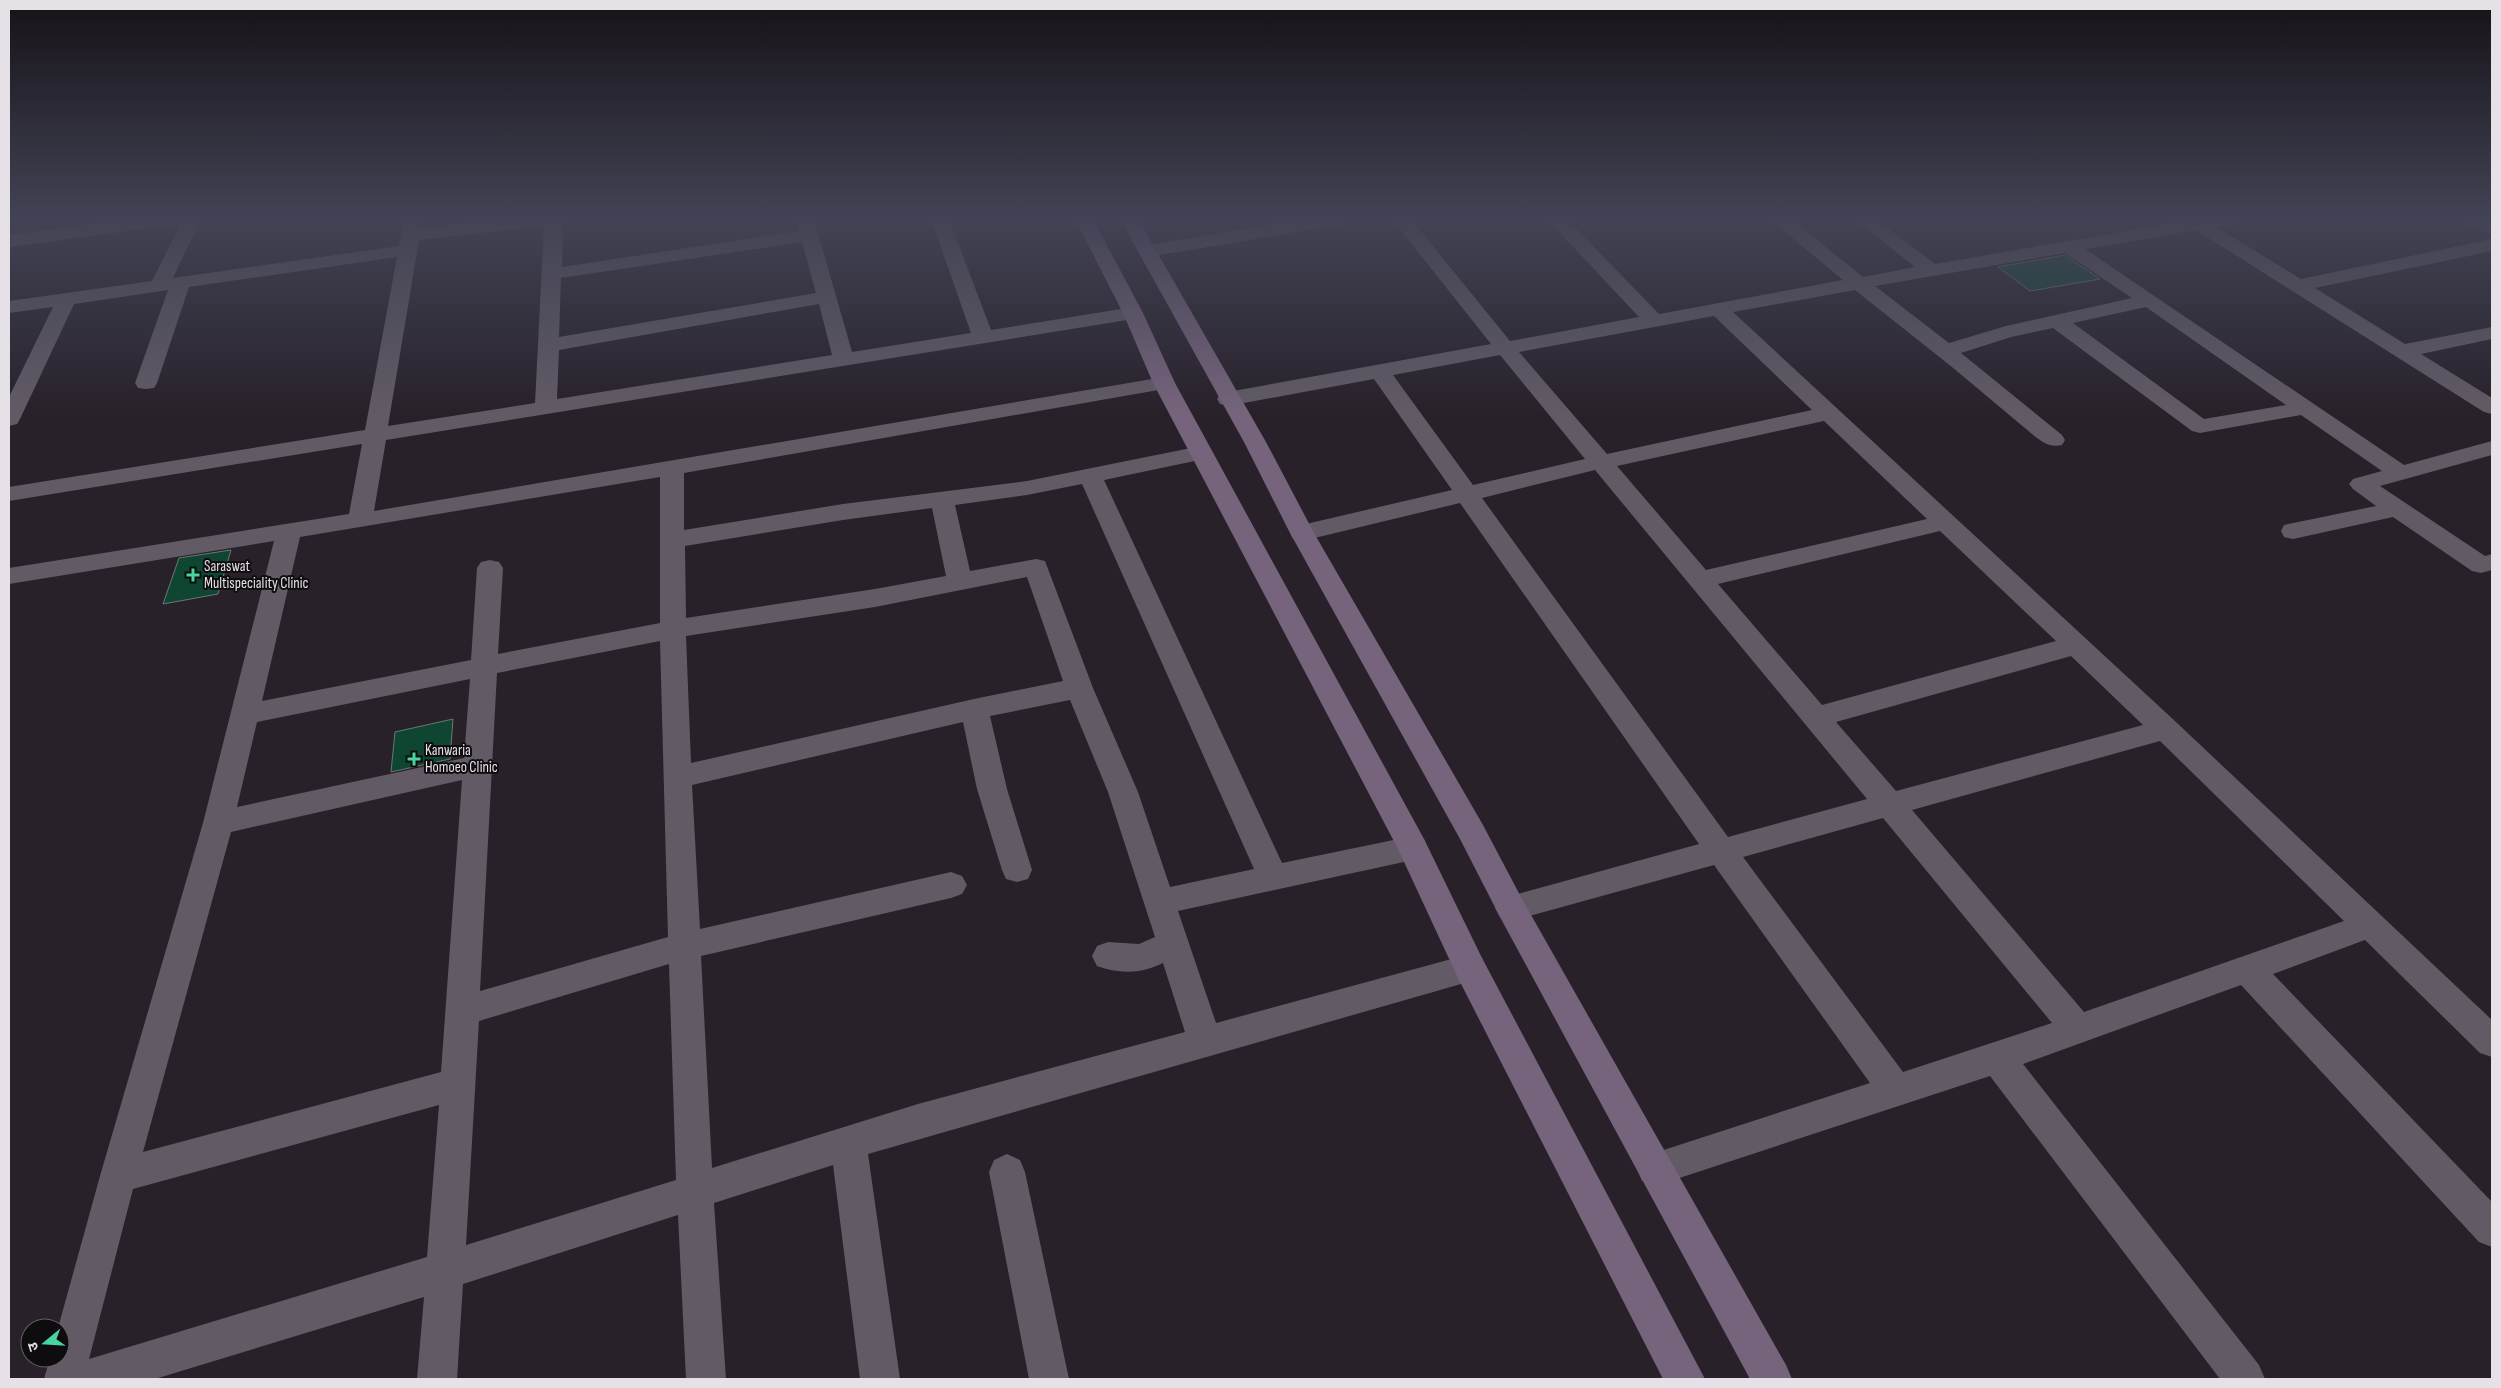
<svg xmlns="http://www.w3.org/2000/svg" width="2501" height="1388" viewBox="0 0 2501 1388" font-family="'Sofia Sans Condensed','Noto Sans Devanagari',sans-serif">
	<rect width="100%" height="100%" fill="#28212a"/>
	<g fill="#0f4632" stroke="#6b7871">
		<polygon points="2065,255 2100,279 2030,291 1998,267"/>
		<polygon points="231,550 218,594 163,604 179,558"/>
		<polygon points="453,719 450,759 391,772 395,732"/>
	</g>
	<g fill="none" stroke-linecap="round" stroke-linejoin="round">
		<g fill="#625b65" fill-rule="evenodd">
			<polygon points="127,219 179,219 177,223 170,225 9,247 9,235"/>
			<path d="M183,219H201L173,278L399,246L404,219H422L421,228L506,219H570L563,224L562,267L799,231L796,219H814L852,352L971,333L931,219H949L991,330L1133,307L1140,309L1143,313L1140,317L1133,319L386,440L374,511L1164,377L1172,378L1175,383L1172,388L1164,389L684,473V530L843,504L1027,481L1201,446L1209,448L1212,453L1209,458L1104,480L1282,863L1413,836L1424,839L1428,848L1424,857L1413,860L1178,911L1216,1023L1470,954L1482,958L1486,968L1482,978L868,1154L900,1379H860L833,1165L714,1203L726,1379H686L678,1215L463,1284L457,1379H417L424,1297L155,1379H44L50,1358H60V1328H58L100,1176L203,823L274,541L9,584V568L349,514L362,444L9,501V487L365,430L397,257L189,287L157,383L154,388L146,389L138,388L135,383L168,290L74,304L20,419L17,424L9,426V397L53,307L9,313V301L152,281ZM544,226L535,403L388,426L419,240ZM802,242L816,293L559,337L561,278ZM819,304L832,355L557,399L559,350ZM660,477V623L498,654L503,568L499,562L490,560L481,562L477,568L471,660L262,701L300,537ZM1082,484L1254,869L1170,887L1138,792L1093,688L1045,561L1036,559L970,571L955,505L1027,495ZM932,508L946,576L875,589L686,618L685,546L843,520ZM1027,577L1063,681L974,699L691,763L686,636L875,607ZM660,641L668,937L480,991L497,673ZM470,679L464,758L237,807L257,722ZM1070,700L1108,792L1155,937L1139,944L1108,942L1097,946L1092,956L1097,966C1119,974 1142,974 1163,963L1185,1032L918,1104L712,1168L701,956L951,898L962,894L967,885L962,876L951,872L700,929L692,785L963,722L977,789L1002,870L1006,879L1017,882L1028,879L1032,870L1007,789L990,716ZM462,780L441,1072L143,1152L231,832ZM669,964L676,1180L466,1245L479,1021ZM439,1105L427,1257L89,1359L133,1189Z"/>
			<polygon points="1303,219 1347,219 1345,223 1338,225 1148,257 1141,255 1138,251 1141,247 1148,245"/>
			<path d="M1392,219H1411L1510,341L1639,317L1547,219H1567L1659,314L1843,280L1770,219H1791L1863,277L1915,267L1855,219H1876L1935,264L2184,221L2183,219H2239L2237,223L2216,227L2301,279L2492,239V251L2315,288L2405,344L2492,327V339L2421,354L2492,398V414L2484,412L2196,230L2085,249L2404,465L2492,441V455L2380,486L2485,556L2492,554V570L2481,573L2472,571L2393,517L2293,539L2284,537L2281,531L2284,525L2376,506L2353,489L2349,484L2353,479L2382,471L2301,415L2200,433L2192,431L2053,328L2011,337L1961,353L2062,435L2065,440L2062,445C2049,448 2042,442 2032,434L1952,367L1855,290L1733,312L2176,722L2492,1020V1057L2480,1053L2365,940L2273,974L2492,1202V1247L2479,1242L2241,985L2023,1064L2259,1365L2265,1379H2220L1990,1076L1655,1186L1642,1181L1637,1169L1642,1157L1870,1083L1714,865L1511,921L1500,917L1495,908L1500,899L1699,844L1460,503L1302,541L1293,539L1290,533L1293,527L1452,490L1374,379L1228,406L1220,404L1217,399L1220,394L1228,392L1491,344ZM2065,253L2132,298L2006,326L1949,343L1875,286ZM2146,307L2286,405L2204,419L2073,323ZM1714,316L1812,410L1607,454L1519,352ZM1500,355L1585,459L1473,485L1393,375ZM1824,421L1927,519L1706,570L1617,466ZM1595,470L1867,799L1728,837L1482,498ZM1940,531L2056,641L1822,705L1718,584ZM2071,656L2143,725L1896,791L1836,722ZM2160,741L2344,921L2084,1012L1912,810ZM1883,818L2052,1023L1903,1072L1743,857Z"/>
			<polygon points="2464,219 2488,219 2492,222 2492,235 2466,223"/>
			<polygon points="1007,1154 1020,1160 1025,1172 1069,1379 1029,1379 989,1172 994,1160"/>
		</g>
		<g fill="#75647c" fill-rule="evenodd">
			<polygon points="1075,219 1093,219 1143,313 1175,383 1424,839 1482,958 1705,1379 1663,1379 1458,978 1398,849 1153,383 1123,313"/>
			<polygon points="1120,219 1138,219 1266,442 1314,533 1483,825 1522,899 1786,1365 1792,1379 1750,1379 1500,917 1460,839 1290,533 1244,442"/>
		</g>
	</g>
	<linearGradient id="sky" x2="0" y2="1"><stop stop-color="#161217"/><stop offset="0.53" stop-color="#424355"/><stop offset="1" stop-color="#424355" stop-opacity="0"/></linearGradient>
	<rect width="2501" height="414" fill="url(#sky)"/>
	<g fill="#47d49e" stroke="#0f0c10" stroke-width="2">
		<path d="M190.5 567.5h5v5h5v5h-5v5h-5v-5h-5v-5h5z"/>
		<path d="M411.5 751.5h5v5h5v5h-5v5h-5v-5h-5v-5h5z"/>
	</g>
	<g text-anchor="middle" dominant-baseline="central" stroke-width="4" stroke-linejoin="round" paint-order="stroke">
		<g font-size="15" fill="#e5e1e6" stroke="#0f0c10" text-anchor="start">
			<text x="204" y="566">Saraswat<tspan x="204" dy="17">Multispeciality Clinic</tspan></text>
			<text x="425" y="750">Kanwaria<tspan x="425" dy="17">Homoeo Clinic</tspan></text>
		</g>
	</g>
	<rect width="2501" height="1388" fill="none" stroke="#e5e1e6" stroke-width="20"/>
	<g transform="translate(45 1343) rotate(252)"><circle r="24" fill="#0f0c10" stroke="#656166"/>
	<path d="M0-4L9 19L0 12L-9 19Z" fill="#47d49e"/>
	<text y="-8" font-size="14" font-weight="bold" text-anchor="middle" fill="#e5e1e6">उ</text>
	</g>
</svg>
